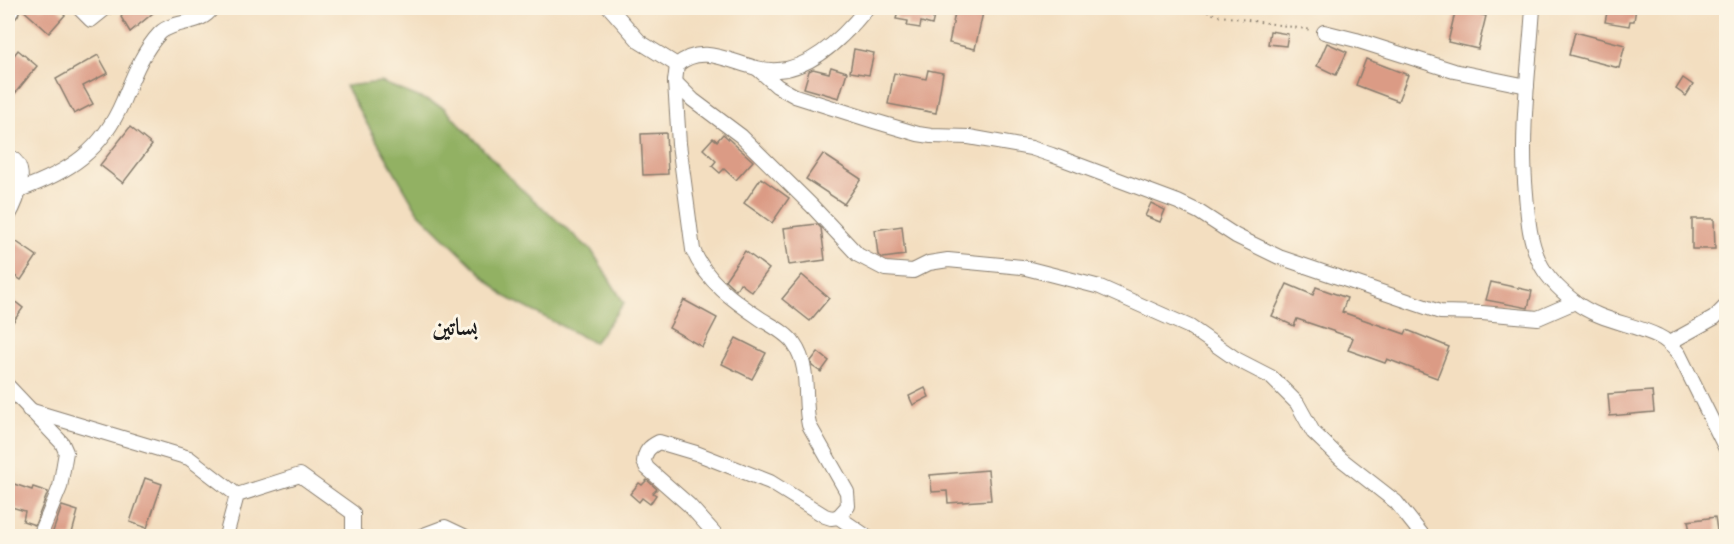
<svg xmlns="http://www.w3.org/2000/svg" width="1734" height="544" viewBox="0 0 1734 544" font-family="'IM FELL Double Pica',Amiri,serif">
	<rect width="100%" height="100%" fill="#fcf5e5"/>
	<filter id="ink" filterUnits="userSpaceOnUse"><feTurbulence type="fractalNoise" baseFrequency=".0167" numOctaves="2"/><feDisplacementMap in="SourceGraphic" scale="12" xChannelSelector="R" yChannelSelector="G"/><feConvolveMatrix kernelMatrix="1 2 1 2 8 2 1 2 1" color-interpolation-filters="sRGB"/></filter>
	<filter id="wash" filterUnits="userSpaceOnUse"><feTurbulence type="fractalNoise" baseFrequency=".008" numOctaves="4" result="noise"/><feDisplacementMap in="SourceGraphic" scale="24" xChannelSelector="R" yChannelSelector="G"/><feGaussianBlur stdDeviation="1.35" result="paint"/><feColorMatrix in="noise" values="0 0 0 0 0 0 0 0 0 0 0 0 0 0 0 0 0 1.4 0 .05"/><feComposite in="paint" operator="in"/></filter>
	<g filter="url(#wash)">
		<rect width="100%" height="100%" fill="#f3dec0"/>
		<polygon fill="#92b164" stroke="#576640" stroke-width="1.5" points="381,82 443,107 519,187 592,251 624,303 594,343 504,296 418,212 345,86"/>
		<g id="blocks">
			<g fill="#db9b85">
				<polygon points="21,8 57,8 65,15 49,33"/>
				<polygon points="128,8 159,8 130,32 121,17"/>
				<polygon points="899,8 936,8 932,25 921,22 920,28 907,26 908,21 896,19"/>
				<polygon points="956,8 984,8 975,49 949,43"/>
				<polygon points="1456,8 1486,16 1478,49 1448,42"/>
				<polygon points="1608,8 1636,8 1634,21 1630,21 1629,26 1605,22"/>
				<polygon points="1270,31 1288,34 1286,46 1268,44"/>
				<polygon points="1575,32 1625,45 1619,68 1569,55"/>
				<polygon points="1327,43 1347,52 1336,75 1317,66"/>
				<polygon points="854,49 874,53 869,75 850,72"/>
				<polygon points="18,50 37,66 8,102 8,63"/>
				<polygon points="98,55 108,73 83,86 93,104 74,114 56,79"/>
				<polygon points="1366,59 1408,75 1398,101 1356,85"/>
				<polygon points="831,67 847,72 839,98 804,88 809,71 813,69 829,73"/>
				<polygon points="928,70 943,73 936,113 888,104 894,73 926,79"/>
				<polygon points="1683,78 1693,85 1686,96 1676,89"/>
				<polygon points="130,127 152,145 123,183 100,165"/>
				<polygon points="666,133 668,174 643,175 641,134"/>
				<polygon points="723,134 753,161 736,180 724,169 720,173 712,166 716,161 703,149 713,138 717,141"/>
				<polygon points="823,154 861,179 844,204 806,179"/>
				<polygon points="761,178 789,198 772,223 744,203"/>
				<polygon points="1151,203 1165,210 1160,222 1145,216"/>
				<polygon points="1692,219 1714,219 1715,249 1692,249"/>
				<polygon points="817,224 821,228 825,260 789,265 784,228"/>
				<polygon points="902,226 905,255 883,258 878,255 875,230"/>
				<polygon points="8,236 37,256 21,280 8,271"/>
				<polygon points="745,251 769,269 752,292 740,283 736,290 725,280"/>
				<polygon points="802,275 829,298 810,321 782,299"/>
				<polygon points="1491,282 1532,291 1528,308 1486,300"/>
				<polygon points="1287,284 1313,295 1316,287 1347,298 1342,312 1405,334 1407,330 1449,347 1437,378 1387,359 1385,363 1348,350 1353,338 1297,319 1294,326 1272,316"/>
				<polygon points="8,296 23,308 8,329"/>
				<polygon points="684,300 717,318 702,347 669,328"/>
				<polygon points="736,338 766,353 752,379 722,364"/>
				<polygon points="818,352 829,361 821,372 812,366 811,361"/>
				<polygon points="925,388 929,397 913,405 909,396"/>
				<polygon points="1652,391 1654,412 1610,416 1608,394"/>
				<polygon points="988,470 991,500 948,503 947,491 932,492 930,475"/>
				<polygon points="145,478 162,484 147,528 130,522"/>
				<polygon points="647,480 657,489 653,493 656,495 650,504 642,498 639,502 630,494 639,483 642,485"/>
				<polygon points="8,482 32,490 33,487 48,492 35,525 23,521 25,511 8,506"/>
				<polygon points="62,506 78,511 71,537 51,537"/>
				<polygon points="1715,517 1718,537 1691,537 1688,521"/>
			</g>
		</g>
	</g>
	<g filter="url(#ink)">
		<use href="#blocks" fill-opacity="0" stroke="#887d6e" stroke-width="1.5"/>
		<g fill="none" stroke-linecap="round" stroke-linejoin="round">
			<g stroke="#887d6e" stroke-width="16">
				<g id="minor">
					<polyline points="79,8 91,20 106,8"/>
					<polyline points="610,8 640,42 677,65"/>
					<path d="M1533,8C1529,70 1520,132 1526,194C1528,218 1529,239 1539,261C1546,277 1561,291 1575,302C1600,321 1631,323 1658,336C1667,340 1673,347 1679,354L1726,449"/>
					<polyline points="1324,32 1356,40 1454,71 1527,86"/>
					<polyline points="758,69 777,86 795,96 874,121 918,134 931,136 969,137 1031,148 1052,155 1178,202 1199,212 1236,236 1279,257 1440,312 1482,313 1538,318 1575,302"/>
					<polyline points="675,82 693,100 741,136 811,205 858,255 885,269 913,271 929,263 948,260 1022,267 1100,287 1190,327 1236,359 1271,377 1297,403 1313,432 1341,459 1396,502 1423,536"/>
					<path d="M8,156C31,166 18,200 8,217"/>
					<path d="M19,190C69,172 102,151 123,101C133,77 142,52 160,33C175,19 201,26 212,8"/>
					<polyline points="1669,343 1714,318 1726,306"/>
					<polyline points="8,386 62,443 66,452 60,487 42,531 42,536"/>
					<polyline points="29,410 189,458 237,495"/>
					<path d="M838,517L848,506L847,492L809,425C803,398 811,368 794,344C787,333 772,326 761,319C734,301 706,281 693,250L679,144L675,82L677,65C708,38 742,73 778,70C814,68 846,34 867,8"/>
					<polyline points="226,536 237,495 300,475 353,513 353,534 357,536"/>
					<polyline points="421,536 445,527 464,536"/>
					<path d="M717,536L689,505L647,468L644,462C645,451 649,447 659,442L696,453L770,482L825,516L831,518L838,517L866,536"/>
				</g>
			</g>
			<g stroke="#887d6e" stroke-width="24">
				<polyline id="primary" points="8,10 8,8"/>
			</g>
			<polyline stroke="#887d6e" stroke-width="2" stroke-dasharray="1.5 4.5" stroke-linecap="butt" points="1202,8 1215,15 1312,30"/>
			<use href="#minor" stroke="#fff" stroke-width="14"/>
			<use href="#primary" stroke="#fff" stroke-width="21"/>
		</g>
	</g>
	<g text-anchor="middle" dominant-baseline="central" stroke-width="6" stroke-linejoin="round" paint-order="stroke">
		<g font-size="24" font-weight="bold" fill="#1c1c1c" stroke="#fcf5e5">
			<text x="455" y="327">بساتين</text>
		</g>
	</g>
	<rect width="1734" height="544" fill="none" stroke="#fcf5e5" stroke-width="30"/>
</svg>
